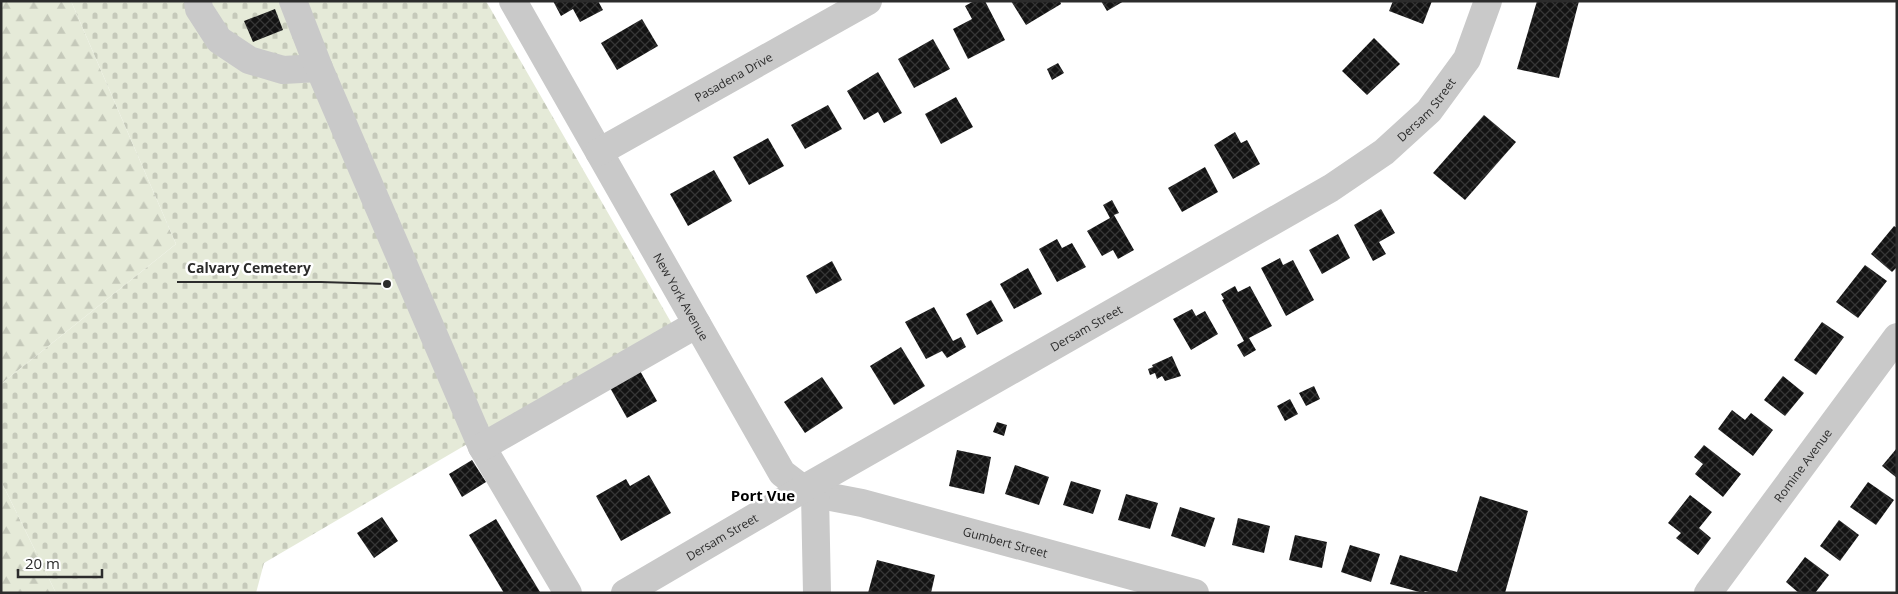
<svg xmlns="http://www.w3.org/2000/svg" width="1898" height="594" viewBox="0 0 1898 594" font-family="'Open Sans',sans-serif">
	<defs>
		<pattern id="forest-firs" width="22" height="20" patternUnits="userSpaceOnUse" patternTransform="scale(1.25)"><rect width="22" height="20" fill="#e5ead8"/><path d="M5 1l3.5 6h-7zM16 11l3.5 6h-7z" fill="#c5c9ba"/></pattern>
		<pattern id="cemetery-stones" width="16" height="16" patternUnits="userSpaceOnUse" patternTransform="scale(1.25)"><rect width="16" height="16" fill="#e5ead8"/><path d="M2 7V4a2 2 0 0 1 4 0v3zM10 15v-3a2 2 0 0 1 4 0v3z" fill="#c5c9ba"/></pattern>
		<pattern id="building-cross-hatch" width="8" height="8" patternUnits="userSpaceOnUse" patternTransform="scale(1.25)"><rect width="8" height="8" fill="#131313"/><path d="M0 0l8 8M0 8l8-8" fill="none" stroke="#363636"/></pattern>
	</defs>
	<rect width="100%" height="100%" fill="#fff"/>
	<g fill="url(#forest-firs)">
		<polygon points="1,1 71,1 176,244 1,384"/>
		<polygon points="1,481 56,593 1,593"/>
	</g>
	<polygon fill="url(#cemetery-stones)" points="71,1 486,1 672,324 264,563 256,593 56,593 1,481 1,384 176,244"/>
	<g fill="url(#building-cross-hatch)">
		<polygon points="553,1 598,1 603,10 580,22 573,9 561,16"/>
		<polygon points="974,1 985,1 1005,40 968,59 953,29 972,19 965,6"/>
		<polygon points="1011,1 1060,1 1061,4 1026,25"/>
		<polygon points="1101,1 1124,1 1107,11"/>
		<polygon points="1393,1 1432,1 1423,24 1389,11"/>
		<polygon points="1537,1 1579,1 1559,78 1517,69"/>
		<polygon points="275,9 283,30 253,42 244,21"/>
		<polygon points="642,19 658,46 617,70 601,43"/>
		<polygon points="1374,38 1400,64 1367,95 1342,71"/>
		<polygon points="933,39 950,69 914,88 898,59"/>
		<polygon points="1058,63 1064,73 1052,80 1047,69"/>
		<polygon points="878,72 902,113 884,123 878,112 864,120 847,91"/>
		<polygon points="956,97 973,127 941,144 925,114"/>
		<polygon points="828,105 842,129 805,149 791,125"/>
		<polygon points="1484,115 1516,142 1465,200 1433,173"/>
		<polygon points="1235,132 1241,143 1247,140 1260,164 1233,179 1214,145"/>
		<polygon points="768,138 784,166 749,185 733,157"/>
		<polygon points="1205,167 1218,192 1182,212 1168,188"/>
		<polygon points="714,170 732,201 688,226 670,194"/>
		<polygon points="1112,200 1119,213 1114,215 1134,250 1118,259 1113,250 1102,256 1087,231 1110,218 1103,205"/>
		<polygon points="1381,209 1395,233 1379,242 1386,254 1373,261 1354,225"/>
		<polygon points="1894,226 1897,228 1897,267 1892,272 1871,254"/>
		<polygon points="1338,234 1350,258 1322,274 1309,250"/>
		<polygon points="1057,239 1062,248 1072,243 1086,267 1057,282 1039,249"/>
		<polygon points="1280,258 1283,265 1293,260 1314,300 1286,316 1261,268"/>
		<polygon points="832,261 842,280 816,294 806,276"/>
		<polygon points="1865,265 1887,281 1858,318 1836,302"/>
		<polygon points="1028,268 1042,294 1014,309 1000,284"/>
		<polygon points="1235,286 1238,292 1250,286 1272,326 1249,338 1256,350 1244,357 1237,345 1244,341 1222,300 1224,299 1221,294"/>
		<polygon points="991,300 1003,321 977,335 966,314"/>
		<polygon points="934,307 953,341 961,337 966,347 947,358 942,351 926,359 905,322"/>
		<polygon points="1192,309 1196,316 1205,311 1218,334 1191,350 1173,319"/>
		<polygon points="1822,322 1844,337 1816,375 1794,360"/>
		<polygon points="901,347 925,386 894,405 870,366"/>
		<polygon points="1172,356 1181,376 1165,381 1162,376 1157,379 1155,373 1150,375 1148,369 1153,367 1152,365"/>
		<polygon points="639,369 657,401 627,418 609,386"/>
		<polygon points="1783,376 1804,393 1785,416 1764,400"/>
		<polygon points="822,377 843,408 805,433 784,402"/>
		<polygon points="1314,386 1320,399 1306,406 1299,393"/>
		<polygon points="1290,399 1298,414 1285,421 1277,406"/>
		<polygon points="1732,410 1745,420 1751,413 1773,430 1753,456 1718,429"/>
		<polygon points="997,422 1007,425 1004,436 993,432"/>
		<polygon points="1704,445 1741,474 1723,497 1695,474 1703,464 1694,457"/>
		<polygon points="1897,448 1897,478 1882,466"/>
		<polygon points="957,450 991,457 984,494 949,486"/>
		<polygon points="472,460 486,482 462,497 449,474"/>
		<polygon points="1015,465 1049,477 1039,505 1005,494"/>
		<polygon points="649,475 671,513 621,541 596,496 626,479 630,486"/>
		<polygon points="1071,481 1101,490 1093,514 1063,505"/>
		<polygon points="1868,482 1894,500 1876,525 1850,507"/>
		<polygon points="1126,494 1158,503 1150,529 1118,520"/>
		<polygon points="1690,495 1712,512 1699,528 1711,538 1698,555 1676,538 1681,533 1668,523"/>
		<polygon points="1480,496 1528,511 1505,593 1432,593 1425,591 1423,593 1390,584 1400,555 1457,572"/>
		<polygon points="1180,507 1215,518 1205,547 1171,536"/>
		<polygon points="382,517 398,541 374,558 357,533"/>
		<polygon points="1238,518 1270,526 1264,553 1232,545"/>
		<polygon points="496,519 540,592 538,593 504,593 469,535"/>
		<polygon points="1839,520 1859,535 1840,561 1820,546"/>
		<polygon points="1295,535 1327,542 1322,568 1289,560"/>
		<polygon points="1350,545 1380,554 1371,582 1341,572"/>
		<polygon points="1805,557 1829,575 1815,593 1799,593 1786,582"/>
		<polygon points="877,560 935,575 931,593 868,593"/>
	</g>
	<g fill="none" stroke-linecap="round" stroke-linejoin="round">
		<g stroke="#c9c9c9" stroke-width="28">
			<polyline points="198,1 199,9 219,40 249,60 283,70 319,68"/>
			<polyline points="293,1 319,68 482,447 568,593"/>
			<path id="s1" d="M513,1L782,473L803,489L815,494L862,503L1195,593"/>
			<path id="s2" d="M599,152L868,1"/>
			<polyline points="482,447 697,324"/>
			<polyline points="815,494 817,593"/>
			<path id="s3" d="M625,593L803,489L1331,188L1384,152L1429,111L1467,59L1488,1"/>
			<path id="s4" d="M1708,593L1897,337"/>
		</g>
	</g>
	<g text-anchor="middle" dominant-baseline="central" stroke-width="5" stroke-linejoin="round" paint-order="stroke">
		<g font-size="12" fill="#2c2c2c" stroke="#fff">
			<text stroke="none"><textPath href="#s2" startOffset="154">Pasadena Drive</textPath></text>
			<text stroke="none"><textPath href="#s3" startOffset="938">Dersam Street</textPath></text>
			<text stroke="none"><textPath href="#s1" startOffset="340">New York Avenue</textPath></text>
			<text stroke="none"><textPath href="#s3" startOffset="532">Dersam Street</textPath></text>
			<text stroke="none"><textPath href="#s4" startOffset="159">Romine Avenue</textPath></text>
			<text stroke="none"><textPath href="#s3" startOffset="112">Dersam Street</textPath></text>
			<text stroke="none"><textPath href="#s1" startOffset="779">Gumbert Street</textPath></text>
		</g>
		<g font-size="15" font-weight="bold" fill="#000" stroke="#fff">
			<text x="763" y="495">Port Vue</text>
		</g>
	</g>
	<path fill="none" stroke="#2c2c2c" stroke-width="2" d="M387 284L321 282H177"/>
	<circle fill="#2c2c2c" stroke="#fff" stroke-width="2" cx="387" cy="284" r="5"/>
	<g font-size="14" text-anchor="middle" font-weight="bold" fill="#2c2c2c" stroke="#fff" stroke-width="5" stroke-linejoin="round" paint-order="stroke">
		<text x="249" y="273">Calvary Cemetery</text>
	</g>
	<rect width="1898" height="594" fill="none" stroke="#2c2c2c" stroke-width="5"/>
	<path d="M18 569v8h84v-8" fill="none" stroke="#2c2c2c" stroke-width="2.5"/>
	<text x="25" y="569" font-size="15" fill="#2c2c2c" stroke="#ffffff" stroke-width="4" paint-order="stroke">20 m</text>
</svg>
